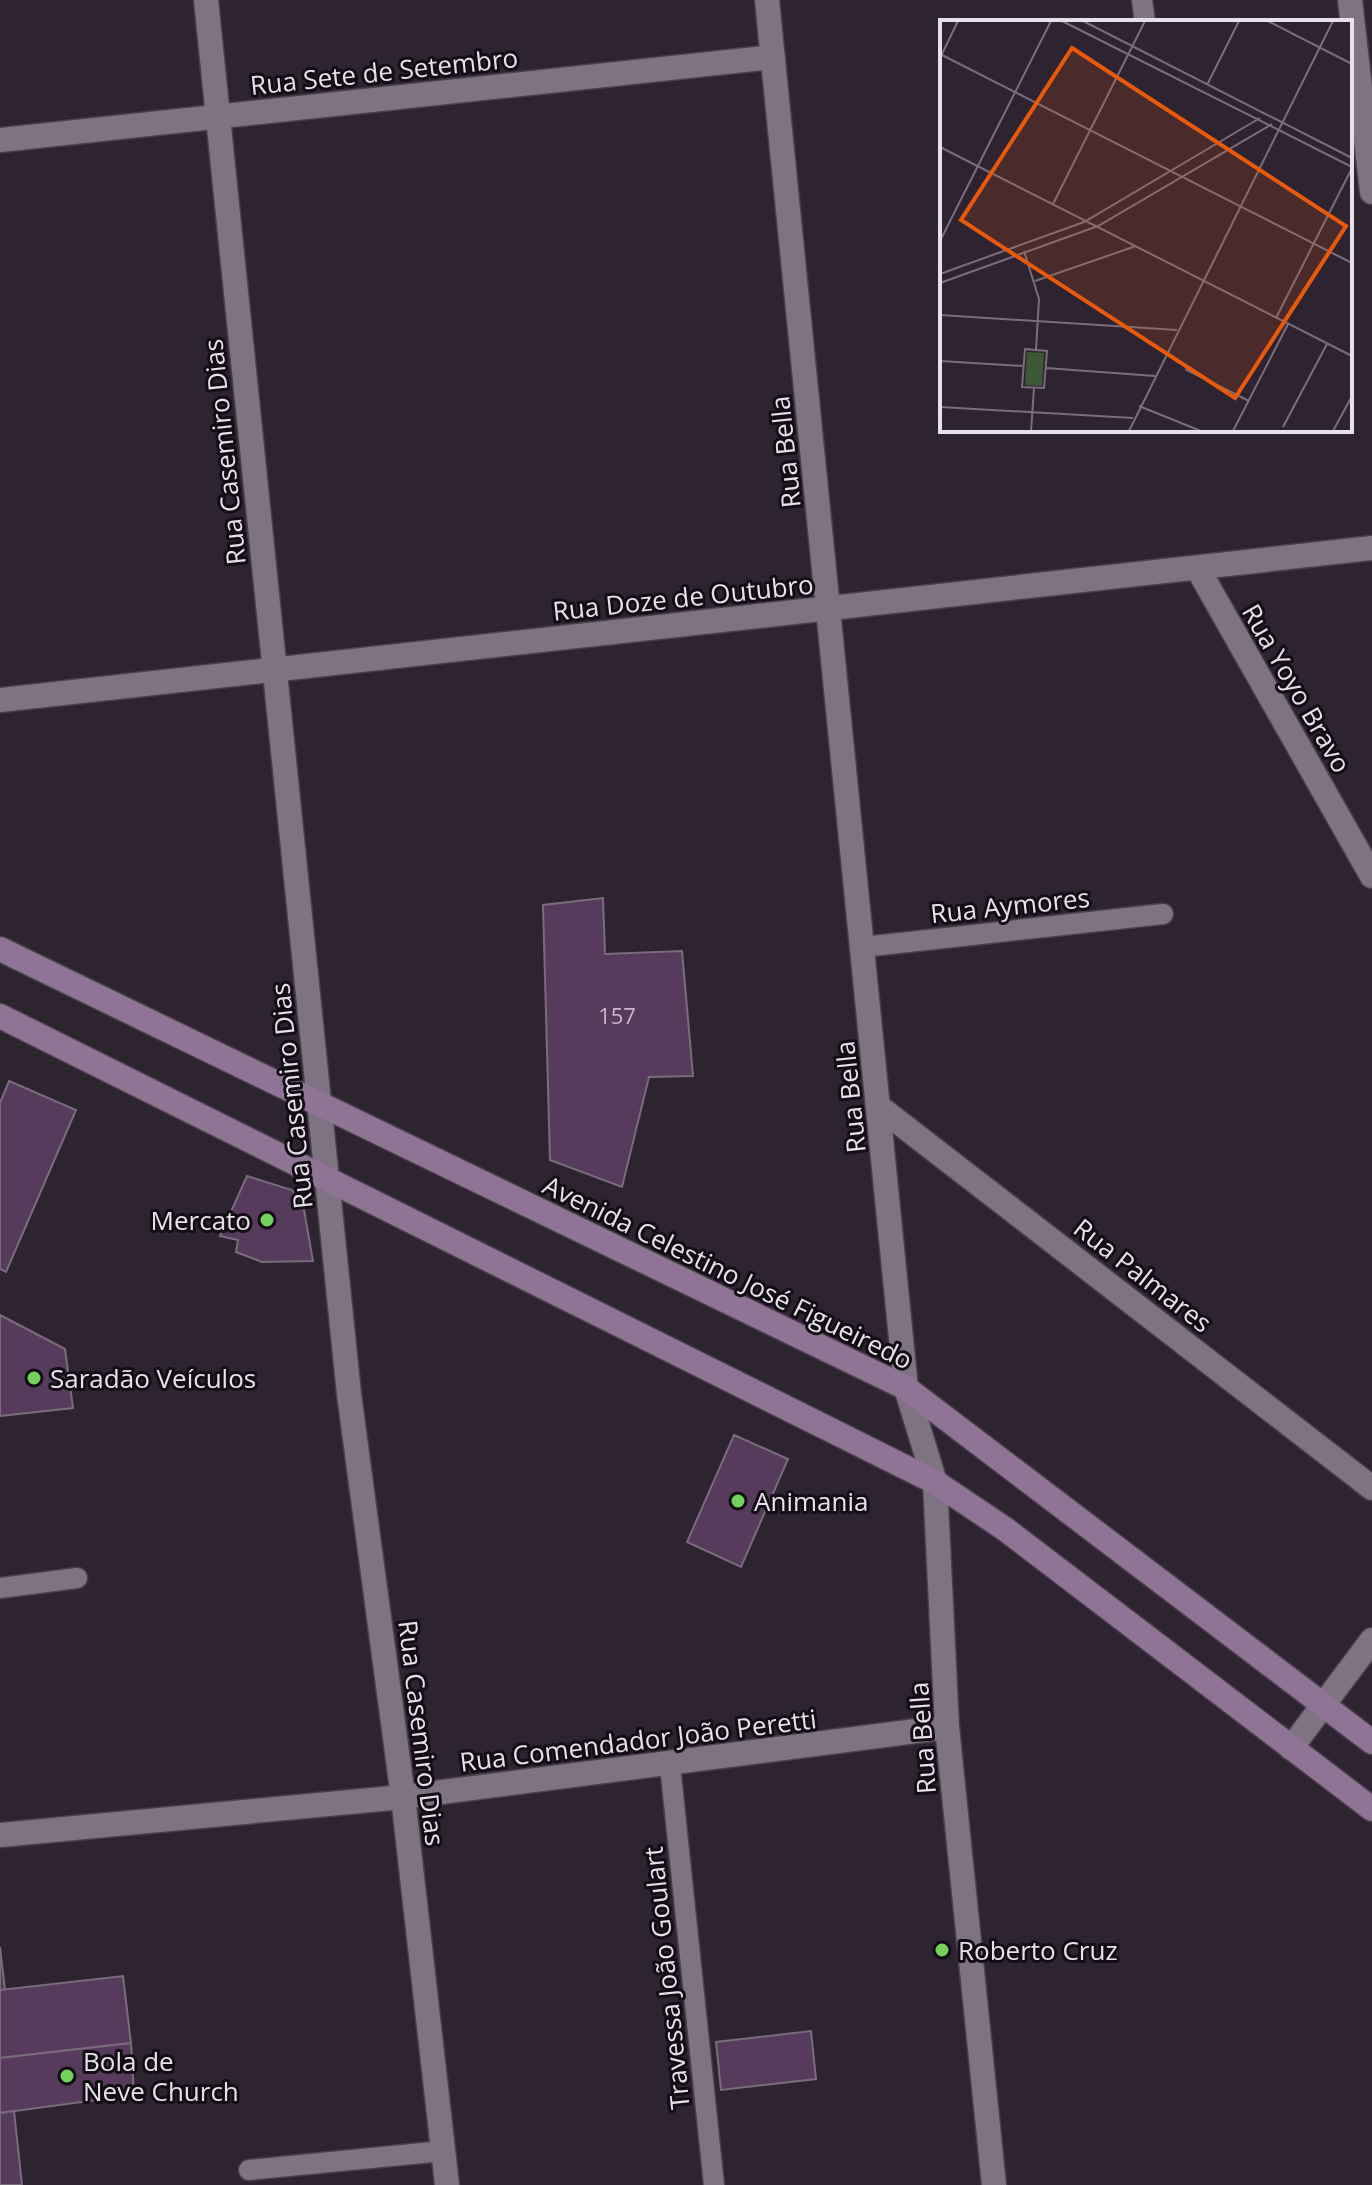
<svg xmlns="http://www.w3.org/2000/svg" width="1372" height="2185" viewBox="0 0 1372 2185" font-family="'Open Sans',sans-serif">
	<rect width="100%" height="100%" fill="#2e2331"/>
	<g fill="#573b5d" stroke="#796c7c" stroke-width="2">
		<polygon points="603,898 605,954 682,951 693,1076 649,1077 622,1187 550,1160 543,905"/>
		<polygon points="9,1081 76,1110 6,1272 0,1269 0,1103"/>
		<polygon points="247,1176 292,1190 303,1204 313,1261 262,1262 236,1252 238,1240 220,1236"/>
		<polygon points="0,1315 65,1349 73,1408 0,1416"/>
		<polygon points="734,1435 788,1459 741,1567 687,1542"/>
		<polygon points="0,1947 5,1990 0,1990"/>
		<polygon points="123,1976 131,2043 0,2058 0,1990"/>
		<polygon points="811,2031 816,2079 721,2090 716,2042"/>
		<polygon points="131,2043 134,2095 0,2113 0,2058"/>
		<polygon points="14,2111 22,2185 0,2185 0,2113"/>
	</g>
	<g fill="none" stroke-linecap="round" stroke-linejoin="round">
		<g stroke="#483f4a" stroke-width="23">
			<g id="lane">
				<polyline points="1142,0 1145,22"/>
				<polyline points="863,947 1163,914"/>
				<polyline points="0,1588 77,1578"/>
				<polyline points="670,1765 714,2185"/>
				<polyline points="249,2170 443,2151"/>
			</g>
		</g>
		<g stroke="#483f4a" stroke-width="27">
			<g id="street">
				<polyline points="206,0 349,1394 403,1797 447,2185"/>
				<polyline points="767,0 906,1388 935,1482 947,1727 994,2185"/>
				<polyline points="1350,0 1372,192"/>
				<polyline points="0,140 773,57"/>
				<polyline points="1198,569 1372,876"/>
				<polyline points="0,700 1372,548"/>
				<polyline points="879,1107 1372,1488"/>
				<polyline points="1291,1748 1372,1640"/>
				<polyline points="0,1835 403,1797 947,1727"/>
			</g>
		</g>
		<g stroke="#483f4a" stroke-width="27">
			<g id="secondary">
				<polyline points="0,949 906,1388 1372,1742"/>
				<polyline points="0,1016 935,1482 1005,1529 1372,1809"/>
			</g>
		</g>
		<use href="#lane" stroke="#7f7282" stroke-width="20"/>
		<use href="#street" stroke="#7f7282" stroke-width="24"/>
		<use href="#secondary" stroke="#907496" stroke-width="24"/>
	</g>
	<g fill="#73d25d" stroke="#130e15" stroke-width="3">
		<circle cx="267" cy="1220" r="8"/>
		<circle cx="34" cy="1378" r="8"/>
		<circle cx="738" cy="1501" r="8"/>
		<circle cx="942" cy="1950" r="8"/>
		<circle cx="67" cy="2076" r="8"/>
	</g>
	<g text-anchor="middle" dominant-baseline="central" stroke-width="6" stroke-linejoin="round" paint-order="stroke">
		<g font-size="22" fill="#c4b8c7">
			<text x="617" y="1015">157</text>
		</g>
		<g font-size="26" fill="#e8e1ea" stroke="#130e15">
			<text transform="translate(384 71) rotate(-6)">Rua Sete de Setembro</text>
			<text transform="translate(224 452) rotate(-96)">Rua Casemiro Dias</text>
			<text transform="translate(785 452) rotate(-96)">Rua Bella</text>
			<text transform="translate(683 597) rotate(-6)">Rua Doze de Outubro</text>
			<text transform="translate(1297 688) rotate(60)">Rua Yoyo Bravo</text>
			<text transform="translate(1010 905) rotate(-6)">Rua Aymores</text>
			<text transform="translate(291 1096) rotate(-96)">Rua Casemiro Dias</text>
			<text transform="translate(850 1097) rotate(-96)">Rua Bella</text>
			<text transform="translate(728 1272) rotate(26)">Avenida Celestino José Figueiredo</text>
			<text transform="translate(1143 1275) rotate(38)">Rua Palmares</text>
			<text transform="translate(422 1733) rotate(83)">Rua Casemiro Dias</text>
			<text transform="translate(922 1738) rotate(-94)">Rua Bella</text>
			<text transform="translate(638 1740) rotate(-7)">Rua Comendador João Peretti</text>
			<text transform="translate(666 1978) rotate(-96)">Travessa João Goulart</text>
		</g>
		<g font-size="26" fill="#e8e1ea" stroke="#130e15" text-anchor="start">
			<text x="251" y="1220" text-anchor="end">Mercato</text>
			<text x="50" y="1378">Saradão Veículos</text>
			<text x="754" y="1501">Animania</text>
			<text x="958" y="1950">Roberto Cruz</text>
			<text x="83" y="2061">Bola de<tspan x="83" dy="30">Neve Church</tspan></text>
		</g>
	</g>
	<g transform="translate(940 20)">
		<rect width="412" height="412" fill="#2e2331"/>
		<path d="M87,332L104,333L102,366L85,365Z" fill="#3c5835"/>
		<path fill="none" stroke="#786f7b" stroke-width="2" d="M122,1L412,147M143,1L412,138M328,1L412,44M0,34L412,243M1,36L18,1M267,65L299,1M0,127L412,336M113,184L205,1M0,221L111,1M84,231L99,279L96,330M0,254L144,202L320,98M95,261L196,226M0,263L158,206L332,104M0,295L237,310M336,298L412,148M85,329L107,331L104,368L82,367ZM0,341L84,346M106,348L215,356M245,349L309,381M199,386L261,411M0,387L193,398M343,407L387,324M91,411L94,368M189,411L393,1M293,411L348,304M393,411L412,376"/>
		<path fill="#e8590c" fill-opacity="0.15" stroke="#e8590c" stroke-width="4" d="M132,28L406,206L295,378L21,200Z"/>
		<rect width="412" height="412" fill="none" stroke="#e8e1ea" stroke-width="4"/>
	</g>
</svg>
